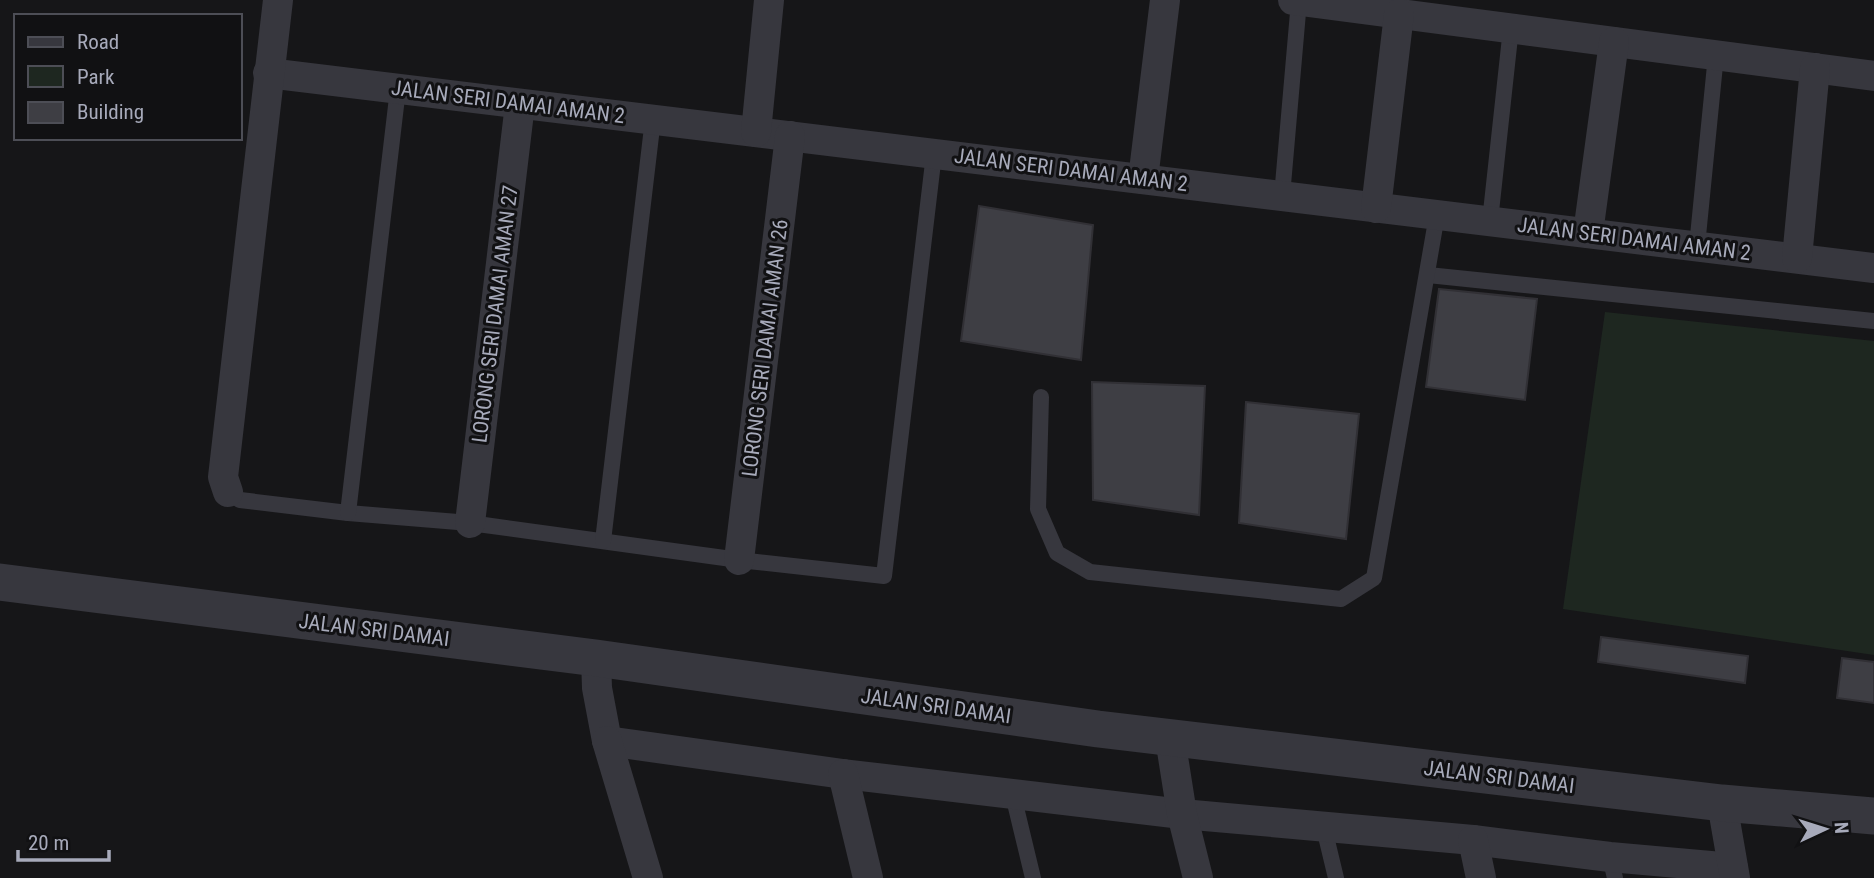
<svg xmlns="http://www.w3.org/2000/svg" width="1874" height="878" viewBox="0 0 1874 878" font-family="'Roboto Condensed',sans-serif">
	<rect width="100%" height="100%" fill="#161618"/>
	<polygon fill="#1e2720" points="1605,312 1874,341 1874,655 1563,609"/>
	<g fill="#3e3e44" stroke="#313035" stroke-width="2">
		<polygon points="979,206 1093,225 1081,360 961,341"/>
		<polygon points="1439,289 1537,299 1525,400 1426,387"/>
		<polygon points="1092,382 1205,386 1199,515 1093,500"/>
		<polygon points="1246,402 1359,414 1346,539 1239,523"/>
		<polygon points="1601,637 1748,656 1745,683 1598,662"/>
		<polygon points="1842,658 1874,662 1874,703 1837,698"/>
	</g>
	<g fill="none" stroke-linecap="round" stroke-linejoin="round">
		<g stroke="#37373e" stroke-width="16">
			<polyline points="1282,196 1299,1"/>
			<polyline points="1490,221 1511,28"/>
			<polyline points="1697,246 1716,55"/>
			<polyline points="1428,275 1874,321"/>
			<polyline points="1041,397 1038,509 1057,553 1090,572 1341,599 1374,578 1437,215"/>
			<polyline points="228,492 240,500 348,513 470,523 739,560 884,576 934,154"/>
			<polyline points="348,513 398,89"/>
			<polyline points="603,541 653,119"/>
			<polyline points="1013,795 1033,878"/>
			<polyline points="1324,828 1336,878"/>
			<polyline points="1610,857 1615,878"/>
		</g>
		<g stroke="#37373e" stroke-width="30">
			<polyline points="1293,0 1874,76"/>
			<polyline points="268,73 1874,268"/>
			<polyline points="756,132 769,0"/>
			<polyline points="1143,179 1165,0"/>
			<polyline points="1376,208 1399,14"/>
			<polyline points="1588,233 1614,42"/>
			<polyline points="1797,258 1815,68"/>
			<polyline points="228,492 223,477 278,0"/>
			<polyline points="470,523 520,104"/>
			<polyline points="739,560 790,136"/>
			<polyline points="596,658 597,688 607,741 843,774 1182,814 1473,840 1610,857 1733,868"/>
			<polyline points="1170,738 1182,814 1198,878"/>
			<polyline points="607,741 648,878"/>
			<polyline points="843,774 868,878"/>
			<polyline points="1722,803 1735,878"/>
			<polyline points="1473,840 1481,878"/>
		</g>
		<polyline stroke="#37373e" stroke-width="37" points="0,582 596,658 1098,729 1722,803 1874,816"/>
	</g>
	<g text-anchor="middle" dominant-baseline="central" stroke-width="6" stroke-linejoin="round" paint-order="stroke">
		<g font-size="21" fill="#a7aaba" stroke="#111113">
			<text transform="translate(508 102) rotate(7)">JALAN SERI DAMAI AMAN 2</text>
			<text transform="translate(1071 170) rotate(7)">JALAN SERI DAMAI AMAN 2</text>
			<text transform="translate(1634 239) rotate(7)">JALAN SERI DAMAI AMAN 2</text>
			<text transform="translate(495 314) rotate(-83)">LORONG SERI DAMAI AMAN 27</text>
			<text transform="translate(765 348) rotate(-83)">LORONG SERI DAMAI AMAN 26</text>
			<text transform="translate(374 630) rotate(7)">JALAN SRI DAMAI</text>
			<text transform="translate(936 706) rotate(8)">JALAN SRI DAMAI</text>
			<text transform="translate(1499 777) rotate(7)">JALAN SRI DAMAI</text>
		</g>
	</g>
	<rect x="14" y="14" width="228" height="126" fill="#111113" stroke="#4d4e56" stroke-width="2"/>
	<rect x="28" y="37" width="35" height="10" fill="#37373e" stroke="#4d4e56" stroke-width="2"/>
	<text x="77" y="49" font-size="21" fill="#a7aaba">Road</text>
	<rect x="28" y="66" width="35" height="21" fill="#1e2720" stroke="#4d4e56" stroke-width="2"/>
	<text x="77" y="84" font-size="21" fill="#a7aaba">Park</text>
	<rect x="28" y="102" width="35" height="21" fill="#3e3e44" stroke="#4d4e56" stroke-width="2"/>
	<text x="77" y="119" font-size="21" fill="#a7aaba">Building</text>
	<g transform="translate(1825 829) rotate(86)" stroke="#111113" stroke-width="5" paint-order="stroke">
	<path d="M0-5L12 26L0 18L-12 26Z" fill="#a7aaba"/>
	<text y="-10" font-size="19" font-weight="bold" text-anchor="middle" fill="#a7aaba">N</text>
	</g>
	<path d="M18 850v10h91v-10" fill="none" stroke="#a7aaba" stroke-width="3.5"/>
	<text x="28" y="850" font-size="21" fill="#a7aaba" stroke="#111113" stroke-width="5" paint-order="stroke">20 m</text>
</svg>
